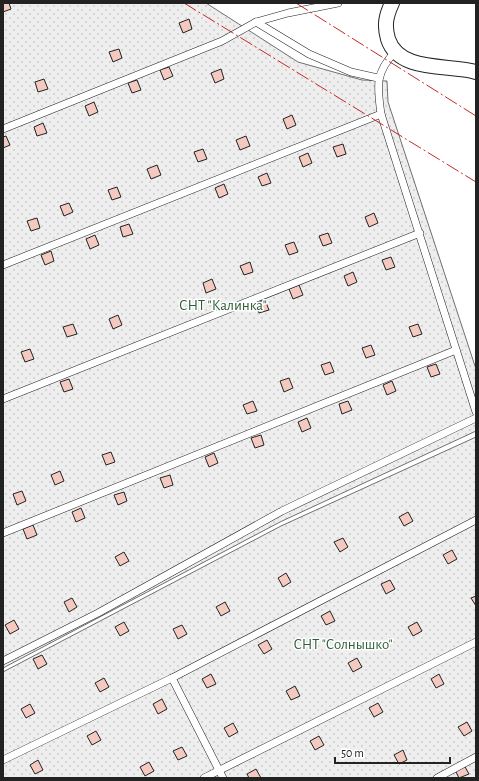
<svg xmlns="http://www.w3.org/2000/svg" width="479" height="781" viewBox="0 0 479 781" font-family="'Alegreya Sans',sans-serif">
	<defs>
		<pattern id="garden-dots" width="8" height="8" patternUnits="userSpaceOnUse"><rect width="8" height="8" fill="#eee"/><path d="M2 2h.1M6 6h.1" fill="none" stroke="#ccc" stroke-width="1.8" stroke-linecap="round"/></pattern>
	</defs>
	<rect width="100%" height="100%" fill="#fff"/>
	<g fill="url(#garden-dots)" stroke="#6f6f6f">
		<polygon points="3,3 206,3 298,62 362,80 387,81 388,102 476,369 476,431 280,522 3,668"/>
		<polygon points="476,437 476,778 3,778 3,672 281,526"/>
	</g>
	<g fill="#f3c9c0" stroke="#222">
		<polygon points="3,3 9,3 11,9 3,12"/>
		<polygon points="189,19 192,29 183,33 179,23"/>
		<polygon points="119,49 122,58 113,62 109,52"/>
		<polygon points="169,67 173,76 164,80 160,70"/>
		<polygon points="221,69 224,79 215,83 211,73"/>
		<polygon points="44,79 48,89 38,92 35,82"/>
		<polygon points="137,80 141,90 132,93 128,83"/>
		<polygon points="94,102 98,112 89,116 85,106"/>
		<polygon points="292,115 296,125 287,129 283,119"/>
		<polygon points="43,123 47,133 37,136 34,127"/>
		<polygon points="6,136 10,145 3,148 3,137"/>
		<polygon points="246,136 250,146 240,150 236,140"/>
		<polygon points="343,144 346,154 337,157 333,147"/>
		<polygon points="203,149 207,159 198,162 194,152"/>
		<polygon points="308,153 312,163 303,167 299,157"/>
		<polygon points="157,165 161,175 151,179 147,169"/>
		<polygon points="267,173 271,183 262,186 258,177"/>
		<polygon points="224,184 228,194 219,198 215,188"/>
		<polygon points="117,187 121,197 112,200 108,190"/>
		<polygon points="69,203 73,212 64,216 60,206"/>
		<polygon points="374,213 378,223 369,227 365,217"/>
		<polygon points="37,218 40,228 31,231 27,221"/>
		<polygon points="129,224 133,234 123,237 120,227"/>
		<polygon points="328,233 332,243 323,246 319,236"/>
		<polygon points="95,235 99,245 90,249 86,239"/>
		<polygon points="294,242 298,252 289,255 285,245"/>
		<polygon points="51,251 54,261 45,265 41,255"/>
		<polygon points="391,257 395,267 386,270 382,260"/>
		<polygon points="250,262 253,272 244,275 240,266"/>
		<polygon points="353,272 357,282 348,286 344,276"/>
		<polygon points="212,279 216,289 206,293 203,283"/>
		<polygon points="299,285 303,295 293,299 289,289"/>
		<polygon points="265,300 269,310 259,313 255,303"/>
		<polygon points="118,315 122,325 113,329 109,319"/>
		<polygon points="73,324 77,334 67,337 63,327"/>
		<polygon points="418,324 422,334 413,337 409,327"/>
		<polygon points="371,345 375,355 366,358 362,348"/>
		<polygon points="30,349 34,359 25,362 21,352"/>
		<polygon points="330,362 334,372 325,375 321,365"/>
		<polygon points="436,364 440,374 431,377 427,367"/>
		<polygon points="289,378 293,388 284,392 280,381"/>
		<polygon points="69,379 73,389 64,392 60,382"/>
		<polygon points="392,381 396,391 387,395 383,385"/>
		<polygon points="253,401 257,411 247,414 243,405"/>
		<polygon points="348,401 352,410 342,414 339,404"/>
		<polygon points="307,418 311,428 302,432 298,422"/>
		<polygon points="261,435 264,445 255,448 251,438"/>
		<polygon points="111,452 115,462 106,465 102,455"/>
		<polygon points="214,453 218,463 209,467 205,457"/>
		<polygon points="60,471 64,481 55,485 51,475"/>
		<polygon points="170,475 173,485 164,488 160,478"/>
		<polygon points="22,491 26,501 17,505 13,494"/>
		<polygon points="124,492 127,501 118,505 114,495"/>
		<polygon points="81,508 85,518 76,522 72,512"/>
		<polygon points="408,512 413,521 404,526 399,517"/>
		<polygon points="33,525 37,535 27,539 23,529"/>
		<polygon points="343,538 348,547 340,552 334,542"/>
		<polygon points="452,550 457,559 448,564 443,555"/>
		<polygon points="124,552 129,561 120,566 115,557"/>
		<polygon points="286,573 291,582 283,587 278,578"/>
		<polygon points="390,580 395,589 386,594 381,584"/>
		<polygon points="476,596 476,606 471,598"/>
		<polygon points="72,598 77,607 69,612 64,602"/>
		<polygon points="225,602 230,611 221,616 216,607"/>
		<polygon points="330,611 335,621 326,625 321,616"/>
		<polygon points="14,620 19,629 10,634 5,625"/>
		<polygon points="124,622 129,631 120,636 115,627"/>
		<polygon points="417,622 422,631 413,636 408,627"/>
		<polygon points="182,625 187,634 178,639 173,629"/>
		<polygon points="267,640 272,649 264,654 258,645"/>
		<polygon points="42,655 47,664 38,669 33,659"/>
		<polygon points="357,658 362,667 353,672 348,663"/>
		<polygon points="211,674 216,684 207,688 202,679"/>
		<polygon points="439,674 444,684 436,688 431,679"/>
		<polygon points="104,678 109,687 100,692 95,683"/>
		<polygon points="295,686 300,696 291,700 286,691"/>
		<polygon points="162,699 167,709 158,714 153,704"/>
		<polygon points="378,703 383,712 374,717 369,708"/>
		<polygon points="30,704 35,713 26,718 21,709"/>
		<polygon points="467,722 472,731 464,736 458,727"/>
		<polygon points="233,723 238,732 229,737 224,728"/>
		<polygon points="96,731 101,740 92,745 87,736"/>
		<polygon points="319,736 324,745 315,750 310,741"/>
		<polygon points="182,747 187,756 178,760 173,751"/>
		<polygon points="403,750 407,760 399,764 394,755"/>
		<polygon points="38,760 43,770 35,774 30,765"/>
		<polygon points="149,762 154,771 145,776 140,767"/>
		<polygon points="464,765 469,774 459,778 455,770"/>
		<polygon points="256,769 261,778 249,778 247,774"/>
	</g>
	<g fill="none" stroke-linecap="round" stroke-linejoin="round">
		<g stroke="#222" stroke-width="8">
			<g id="service">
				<polyline points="256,22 309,54 351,72 378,78"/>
				<path d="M396,51C375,72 377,86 381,114L476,412"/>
				<polyline points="3,129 222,41 256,22 288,13 338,3"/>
				<polyline points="3,265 381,114"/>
				<polyline points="3,399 420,233"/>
				<polyline points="3,533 456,350"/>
				<polyline points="3,661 98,613 282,511 476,418"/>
				<polyline points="172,678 223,778"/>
				<polyline points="3,760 172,678 476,520"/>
				<polyline points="204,778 476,642"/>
				<polyline points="437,778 476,757"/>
			</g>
		</g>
		<g stroke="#222" stroke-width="16">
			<path id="minor" d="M392,3C386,16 384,25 388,39C399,73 449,64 476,72"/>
		</g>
		<use href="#service" stroke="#fff" stroke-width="7"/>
		<use href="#minor" stroke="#fff" stroke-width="14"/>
		<g stroke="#c62828" stroke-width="1" stroke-dasharray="14 3 2 3" stroke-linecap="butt">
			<polyline points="184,3 476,182"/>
			<polyline points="296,3 476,116"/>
		</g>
	</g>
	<g text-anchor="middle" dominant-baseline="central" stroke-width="3" stroke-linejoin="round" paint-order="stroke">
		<g font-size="15" fill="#2f5e38" stroke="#fff">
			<text x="223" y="305">СНТ "Калинка"</text>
			<text x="343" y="644">СНТ "Солнышко"</text>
		</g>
	</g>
	<rect width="479" height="781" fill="none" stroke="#222222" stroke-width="8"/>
	<path d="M335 757v6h115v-6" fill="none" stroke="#222222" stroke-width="2"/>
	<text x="341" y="757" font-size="12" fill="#222222" stroke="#ffffff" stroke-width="3" paint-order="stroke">50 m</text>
</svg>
